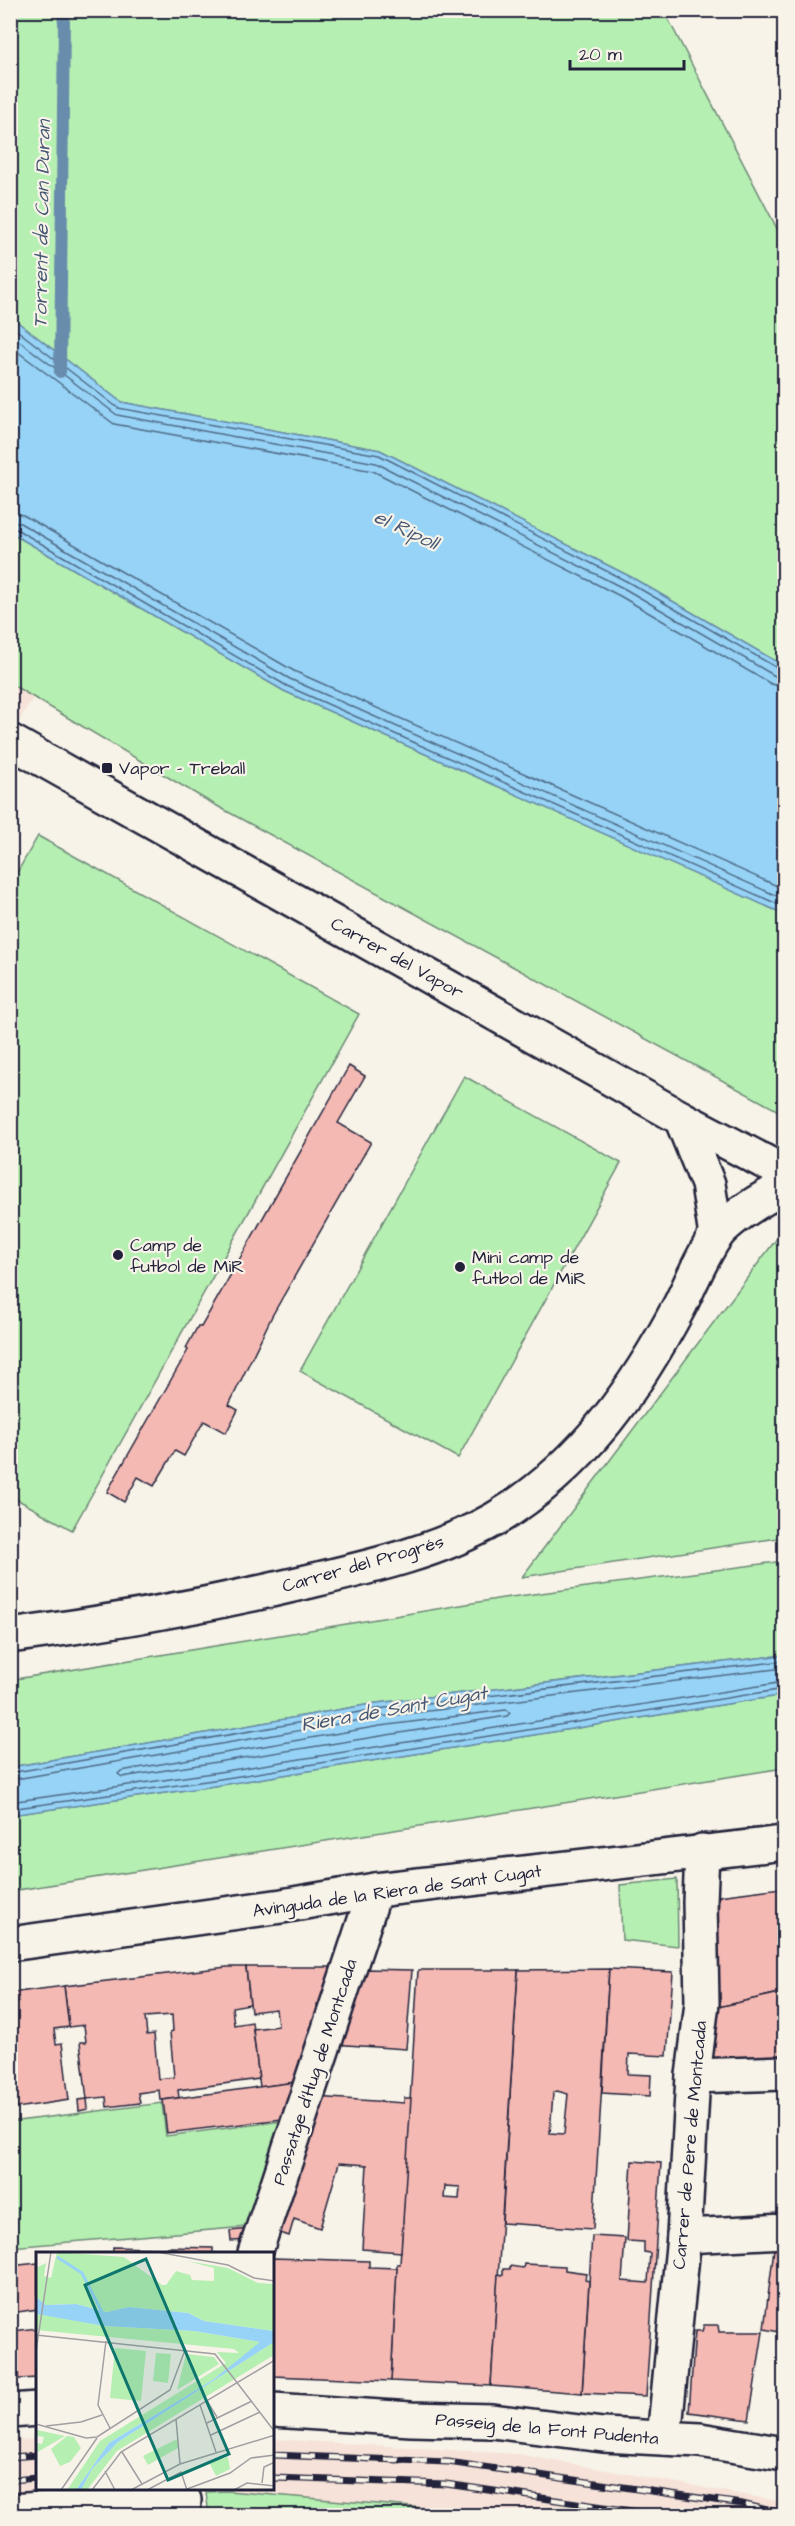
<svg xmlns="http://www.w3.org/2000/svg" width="795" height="2526" viewBox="0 0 795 2526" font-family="'Architects Daughter',sans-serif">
	<rect width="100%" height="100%" fill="#f7f3e8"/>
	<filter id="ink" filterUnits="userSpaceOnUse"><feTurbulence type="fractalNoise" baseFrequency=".0167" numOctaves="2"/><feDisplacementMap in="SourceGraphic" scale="12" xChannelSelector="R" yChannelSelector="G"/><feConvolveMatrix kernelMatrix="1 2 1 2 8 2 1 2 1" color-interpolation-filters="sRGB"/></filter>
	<g filter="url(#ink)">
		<g fill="#f6e2d8">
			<polygon points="11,684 34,696 11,734"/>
			<polygon points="37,2439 38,2488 273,2488 273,2439 517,2454 784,2502 784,2515 505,2516 228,2491 11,2503 10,2441"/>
		</g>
		<g fill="#b6efb2" stroke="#6c8876" stroke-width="1.5">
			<polygon points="10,11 664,11 784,242 784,666 631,577 380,450 121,402 11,317"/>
			<polygon points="11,533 284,691 784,914 784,1114 208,801 11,684"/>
			<polygon points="38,836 359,1014 72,1530 11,1496 10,885"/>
			<polygon points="464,1076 621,1163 458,1458 300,1371"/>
			<polygon points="784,1229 784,1537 522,1577"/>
			<polygon points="784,1561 784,1655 377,1703 11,1767 10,1680 503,1598"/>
			<polygon points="784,1695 784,1768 11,1891 10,1815 221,1785"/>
			<polygon points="677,1879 678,1946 622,1940 620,1885"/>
			<polygon points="162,2103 166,2136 290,2120 258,2226 11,2247 10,2122"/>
			<polygon points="228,2491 505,2515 209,2515 206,2492"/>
		</g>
		<g fill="#96d3f6" stroke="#688cab" stroke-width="1.5">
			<polygon points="11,317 121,402 380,450 631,577 784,666 784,914 284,691 11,533"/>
			<polygon points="784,1655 784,1695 221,1785 11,1815 11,1767 377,1703"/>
		</g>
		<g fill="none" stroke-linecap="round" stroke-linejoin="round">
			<g stroke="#506986" stroke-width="1.5">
				<polyline points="10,325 118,408 379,455 628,582 779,669 784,670"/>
				<polyline points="10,334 117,415 376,463 625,589 775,676 784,678"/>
				<polyline points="10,346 114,424 373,471 620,596 771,684 784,687"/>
				<polyline points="10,512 23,515 294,671 784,889"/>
				<polyline points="10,521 20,523 290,679 784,899"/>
				<polyline points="10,528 16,529 287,686 784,907"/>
				<polygon points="506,1710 510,1713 507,1716 122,1777 118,1774 121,1771 380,1726"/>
				<polyline points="10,1773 377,1709 784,1661"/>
				<polyline points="10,1780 379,1717 784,1668"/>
				<polyline points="10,1802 219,1772 784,1682"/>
				<polyline points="10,1809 220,1779 784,1689"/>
			</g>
			<polyline stroke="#688cab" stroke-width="12" points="60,372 64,22 62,10"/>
		</g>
		<g fill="#f5b9b4" stroke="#22223b" stroke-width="1.5" fill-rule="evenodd">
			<polygon points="349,1066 365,1076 338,1123 371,1142 272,1316 229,1405 238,1410 226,1433 204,1421 184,1456 175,1451 154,1486 138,1477 124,1502 107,1492 188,1350 186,1348 198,1326 201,1327"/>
			<polygon points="781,1888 784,1903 784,1992 714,2008 719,1896"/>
			<path d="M227,1967H246L250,2004L232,2007L234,2025L252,2022L259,2079L178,2090L179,2098L163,2100H160L159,2090L138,2093L140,2103L107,2107L106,2097L87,2099L80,2042H86L84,2025L69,2027L64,1986ZM172,2015L173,2031L170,2032L174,2077L158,2079L154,2034L147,2035L145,2017Z"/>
			<polygon points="246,1967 342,1967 330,2003 317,2004 319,2021 303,2081 260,2087 253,2029 278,2026 276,2009 251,2012"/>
			<polygon points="364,1969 412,1970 406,2049 332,2044"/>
			<path d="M609,1969L593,2229L502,2223L518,1970ZM557,2091L568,2094L564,2134L550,2133L553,2093Z"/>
			<polygon points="609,1969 673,1972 667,2056 629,2054 628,2074 651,2075 650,2096 602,2093"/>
			<path d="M418,1970H518L491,2386L391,2381L397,2264H400ZM445,2186L460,2187L459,2199L444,2198Z"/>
			<polygon points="64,1986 69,2027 54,2029 56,2044 62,2043 69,2100 10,2109 10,1993"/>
			<polygon points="784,1992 784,2063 711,2069 714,2008"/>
			<polygon points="303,2081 291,2118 167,2133 163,2100"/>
			<polygon points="315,2097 404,2103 404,2098 411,2098 401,2252 362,2249 367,2165 339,2163 320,2228 294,2219 289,2236 272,2230"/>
			<polygon points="87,2099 88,2109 79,2111 78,2100"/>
			<polygon points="632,2161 661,2163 646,2396 582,2393 592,2236 625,2238 622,2281 648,2283 650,2253 644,2252 644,2242 627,2241"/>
			<polygon points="257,2228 253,2240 231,2241 230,2231"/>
			<polygon points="775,2241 784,2241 784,2333 764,2329"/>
			<polygon points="113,2247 148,2248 148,2253 113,2253"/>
			<polygon points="168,2247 213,2248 213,2253 168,2253"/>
			<polygon points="273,2258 369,2261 369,2267 397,2268 391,2381 273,2376"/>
			<polygon points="38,2263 38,2309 11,2313 10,2266"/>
			<polygon points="524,2264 565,2266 565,2270 586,2273 585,2280 589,2281 582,2393 491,2386 498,2274 503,2275 503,2269 510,2269 510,2266 523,2268"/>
			<polygon points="704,2325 718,2325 719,2332 763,2332 749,2420 689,2412 695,2331 702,2331"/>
			<polygon points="38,2328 38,2378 18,2379 13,2331"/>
			<polygon points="10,2331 13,2331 18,2379 10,2379"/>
		</g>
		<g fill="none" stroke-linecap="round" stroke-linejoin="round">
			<g stroke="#22223b" stroke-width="38">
				<g id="minor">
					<polyline points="10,741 681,1118 784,1172"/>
					<polyline points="681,1118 708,1184 716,1236"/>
					<path d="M10,1636C109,1623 209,1605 306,1582C370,1567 438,1552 495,1519C537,1494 575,1459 606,1421C634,1386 659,1345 680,1305C691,1283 701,1258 715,1237C727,1220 765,1196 784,1188"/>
					<polyline points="10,1944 282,1906 375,1890 784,1843"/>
					<polyline points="693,2076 784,2073"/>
					<polyline points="684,2236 784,2231"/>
					<polyline points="255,2253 375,1890"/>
					<polyline points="273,2410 411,2419 492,2421 603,2435 700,2440 784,2454"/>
					<polyline points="10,2411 38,2409"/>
					<polyline points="664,2438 684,2236 693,2076 702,2003 700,1902 702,1851"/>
					<polyline points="10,2511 184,2500 183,2516"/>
				</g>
			</g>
			<use href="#minor" stroke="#f7f3e8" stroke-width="33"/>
			<g stroke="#22223b" stroke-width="7">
				<g id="rail">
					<polyline points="273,2455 448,2462 742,2504 784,2514"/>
					<polyline points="10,2457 38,2455"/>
					<polyline points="273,2478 446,2484 666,2516"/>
					<polyline points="10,2480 38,2478"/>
				</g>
			</g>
			<use href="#rail" stroke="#f7f3e8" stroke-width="4.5" stroke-dasharray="14" stroke-linecap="butt"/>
		</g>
	</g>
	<g fill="#22223b" stroke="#f7f3e8" stroke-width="2">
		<rect x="101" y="762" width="12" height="12" rx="3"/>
		<circle cx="118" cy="1255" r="6"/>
		<circle cx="460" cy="1267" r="6"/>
	</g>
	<g text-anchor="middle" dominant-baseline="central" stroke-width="4.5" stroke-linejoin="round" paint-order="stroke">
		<g font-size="18" fill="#22223b" stroke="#f7f3e8" text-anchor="start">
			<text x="119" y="768">Vapor - Treball</text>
			<text x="130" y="1245">Camp de<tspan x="130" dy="21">futbol de MiR</tspan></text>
			<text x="472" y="1257">Mini camp de<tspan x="472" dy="21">futbol de MiR</tspan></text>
		</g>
		<g font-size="18" fill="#22223b" stroke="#f7f3e8">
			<text transform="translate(397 958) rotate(29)">Carrer del Vapor</text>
			<text transform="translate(363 1564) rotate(-16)">Carrer del Progrés</text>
			<text transform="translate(397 1891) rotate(-8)">Avinguda de la Riera de Sant Cugat</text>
			<text transform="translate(315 2072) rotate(-72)">Passatge d'Hug de Montcada</text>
			<text transform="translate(690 2145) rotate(-85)">Carrer de Pere de Montcada</text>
			<text transform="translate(547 2429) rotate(5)">Passeig de la Font Pudenta</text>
		</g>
		<g font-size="20" font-style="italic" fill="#455773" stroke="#f7f3e8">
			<text transform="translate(42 224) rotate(-89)">Torrent de Can Duran</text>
			<text transform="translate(406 530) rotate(25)">el Ripoll</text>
			<text transform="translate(394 1709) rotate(-10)">Riera de Sant Cugat</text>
		</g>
	</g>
	<g transform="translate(36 2252)">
		<rect width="238" height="238" fill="#f7f3e8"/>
		<path d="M21,0L88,5L126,33H130L140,19L154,23L156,28L178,29V16L151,9L192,16L222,31L238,32V79L168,69L152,61L93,55L72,60L40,52L10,53L0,45V16L10,11L8,24L15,26ZM0,61L68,74L158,79L225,90L178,127L73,191L40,238H31L64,189L190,111L181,100L203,101L198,97L0,78ZM238,90V103L81,199L51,238H45L56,217L82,190ZM79,96L110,99L105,149L74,146ZM120,101L135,102L132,131L117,129ZM150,102L178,105L183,112L141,138ZM1,178L29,184L0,201V191L6,192L8,185L1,184ZM31,184L38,185L45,196L34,210L24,214L15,197ZM141,187L142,196L112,213L107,204ZM192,205L194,217L180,224L174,212L149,222L147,219Z" fill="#b6efb2"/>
		<path d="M0,45L10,53L40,52L71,60L93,55L152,61L168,69L238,79V90L82,190L56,217L45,238H40L73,191L178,127L224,90L158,79L68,74L1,62Z" fill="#96d3f6"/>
		<path fill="none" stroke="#96d3f6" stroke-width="3" d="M21,5L46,21L66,60"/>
		<path fill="none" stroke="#a29fa3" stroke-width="1.5" d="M121,0L192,13L218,26L239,29M0,83L179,102L239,180M70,89L62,153L74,176M0,99L15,0M171,149L181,165M164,153L180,200M140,167L144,212M171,171L216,149M0,172L50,186L61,185L134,138L149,98M10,174L45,170L66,163M175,183L224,160M86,200L106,232M69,219L79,238M226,231L228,215L239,210M151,237L194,221L215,206L239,203M25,238L61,186M56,238L85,200L239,108M95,238L144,212L239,183M111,238L145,220L151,238M198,238L211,231L239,234"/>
		<path fill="#0f766e" fill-opacity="0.15" stroke="#0f766e" stroke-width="3" d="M110,7L193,202L132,228L49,33Z"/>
		<rect width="238" height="238" fill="none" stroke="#22223b" stroke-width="3"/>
	</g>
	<rect width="795" height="2526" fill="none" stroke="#f7f3e8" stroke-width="36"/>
	<rect x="18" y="18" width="759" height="2490" fill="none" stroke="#22223b" stroke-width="2" filter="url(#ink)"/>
	<path d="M570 60v9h114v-9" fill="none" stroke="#22223b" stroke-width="3"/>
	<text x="579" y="60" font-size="18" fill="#22223b" stroke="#f7f3e8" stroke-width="4.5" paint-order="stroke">20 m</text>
</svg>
